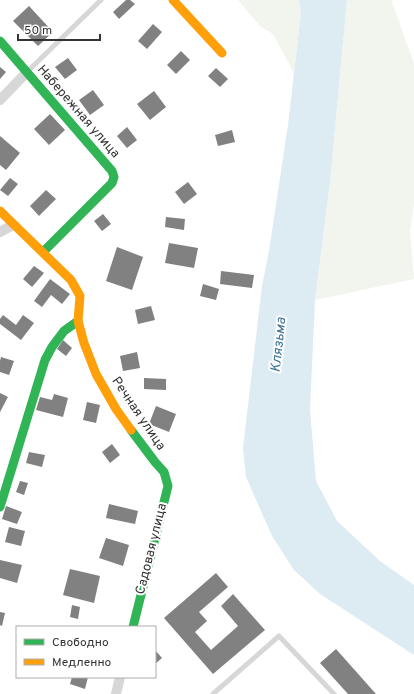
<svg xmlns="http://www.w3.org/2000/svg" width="414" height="694" viewBox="0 0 414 694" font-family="Overpass,sans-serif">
	<rect width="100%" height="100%" fill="#fff"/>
	<g fill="#f1f5ed">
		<polygon points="238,0 299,0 301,13 294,73 273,34 260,26"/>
		<polygon points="347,0 393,0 392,2 414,64 414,204 410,231 414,279 315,300 330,182"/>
	</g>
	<polygon fill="#ddebf3" points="299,0 347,0 330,182 315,300 310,410 316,481 337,521 380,561 414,585 414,655 320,594 294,570 272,536 246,477 243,448 262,286 269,251 288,125 301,13"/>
	<g fill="#818181">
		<polygon points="126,0 130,0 135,4 119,19 113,12"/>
		<polygon points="29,6 53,32 38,46 13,21"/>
		<polygon points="153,24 162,32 147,49 138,41"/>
		<polygon points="181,51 190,60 176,74 167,65"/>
		<polygon points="68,58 77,70 65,79 55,67"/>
		<polygon points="0,67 6,72 0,79"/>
		<polygon points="216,68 228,79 220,87 208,76"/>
		<polygon points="93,90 104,105 90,115 79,100"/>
		<polygon points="154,91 166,107 150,120 137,104"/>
		<polygon points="50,114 65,130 49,145 34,129"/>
		<polygon points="127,127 137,140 127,148 117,136"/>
		<polygon points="232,130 235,142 218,146 215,135"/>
		<polygon points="0,136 20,153 6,170 0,165"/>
		<polygon points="10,178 18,184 8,196 0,190"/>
		<polygon points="188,182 197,194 184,204 175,192"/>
		<polygon points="46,190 56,199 39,216 30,206"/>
		<polygon points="103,214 111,224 102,231 94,221"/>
		<polygon points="166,217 185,219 184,230 165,227"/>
		<polygon points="169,243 198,248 194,268 165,263"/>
		<polygon points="117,247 143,257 132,290 106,281"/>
		<polygon points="34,266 44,273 32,287 23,279"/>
		<polygon points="221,271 254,275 252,288 220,284"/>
		<polygon points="50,279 70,294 62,304 51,295 42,307 34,301"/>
		<polygon points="203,284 219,289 216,300 200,296"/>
		<polygon points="151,306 155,320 138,324 135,310"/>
		<polygon points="3,315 16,325 23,315 34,323 21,340 0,324 0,319"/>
		<polygon points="63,340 72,348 66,356 57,349"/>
		<polygon points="137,352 140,368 123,371 120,356"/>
		<polygon points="1,357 14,361 9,375 0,372 0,361"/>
		<polygon points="144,378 166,379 166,390 144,389"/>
		<polygon points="0,393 8,397 0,412"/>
		<polygon points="54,394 68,398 63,417 36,410 40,397 52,400"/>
		<polygon points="87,402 100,405 96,423 83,420"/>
		<polygon points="156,406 176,414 169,432 149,424"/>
		<polygon points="112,444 120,455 110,463 102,452"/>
		<polygon points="29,452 45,455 42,467 26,463"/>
		<polygon points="20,481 28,483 24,495 16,492"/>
		<polygon points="109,504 138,511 135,524 106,518"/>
		<polygon points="6,506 22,512 17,524 2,519"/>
		<polygon points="9,527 25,531 21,546 5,542"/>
		<polygon points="106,538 129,545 123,566 99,558"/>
		<polygon points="0,560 22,565 17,583 0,578"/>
		<polygon points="70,569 100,576 94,603 63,595"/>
		<polygon points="216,573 228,587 199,612 207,621 195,632 211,650 238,626 221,606 233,594 265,630 213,674 164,618"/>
		<polygon points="72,605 80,607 78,619 70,617"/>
		<polygon points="0,612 5,613 2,626 0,625"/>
		<polygon points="336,649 376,694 348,694 320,663"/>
		<polygon points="155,650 162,658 155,664"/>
		<polygon points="72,677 88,677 85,689 70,684"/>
	</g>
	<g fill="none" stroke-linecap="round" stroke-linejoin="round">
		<g stroke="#d7d7d7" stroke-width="5">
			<polyline points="27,72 101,0"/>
			<polyline points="213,694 279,636 334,694"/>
		</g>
		<g stroke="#d7d7d7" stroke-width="10">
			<polyline points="0,100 27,72"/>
			<polyline points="0,232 13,225"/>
			<polyline points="116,694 120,677"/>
		</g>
		<g stroke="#30b455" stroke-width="9">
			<polyline points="0,41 112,171 114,177 112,183 43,252"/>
			<polyline points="131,430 155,462 164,472 168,486 133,627"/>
			<polyline points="0,507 45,360 52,347 64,331 78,321"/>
		</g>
		<g stroke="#ff9f0a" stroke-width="9">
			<polyline points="173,0 222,53"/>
			<polyline points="0,211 71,280 80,296 78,321 84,343 96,374 116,409 131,430"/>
		</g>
	</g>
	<g text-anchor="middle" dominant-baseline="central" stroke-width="4" stroke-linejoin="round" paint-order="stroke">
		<g font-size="13" fill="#333" stroke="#fff">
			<text transform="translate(78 112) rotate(49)">Набережная улица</text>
			<text transform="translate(138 414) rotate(56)">Речная улица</text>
			<text transform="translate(152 549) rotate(-76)">Садовая улица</text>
		</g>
		<g font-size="14" font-style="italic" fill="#3f7597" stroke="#fff">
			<text transform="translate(279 345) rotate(-84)">Клязьма</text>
		</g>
	</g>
	<rect x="16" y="626" width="140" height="52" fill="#ffffff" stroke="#adadad"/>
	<rect x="24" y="639" width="20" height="6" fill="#30b455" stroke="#adadad"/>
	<text x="52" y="646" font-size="12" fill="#333333">Свободно</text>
	<rect x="24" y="659" width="20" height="6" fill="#ff9f0a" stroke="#adadad"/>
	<text x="52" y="666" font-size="12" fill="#333333">Медленно</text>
	<path d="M18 34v6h82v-6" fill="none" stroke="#333333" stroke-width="2"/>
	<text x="24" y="34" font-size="12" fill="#333333" stroke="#ffffff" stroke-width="3" paint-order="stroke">50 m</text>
</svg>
